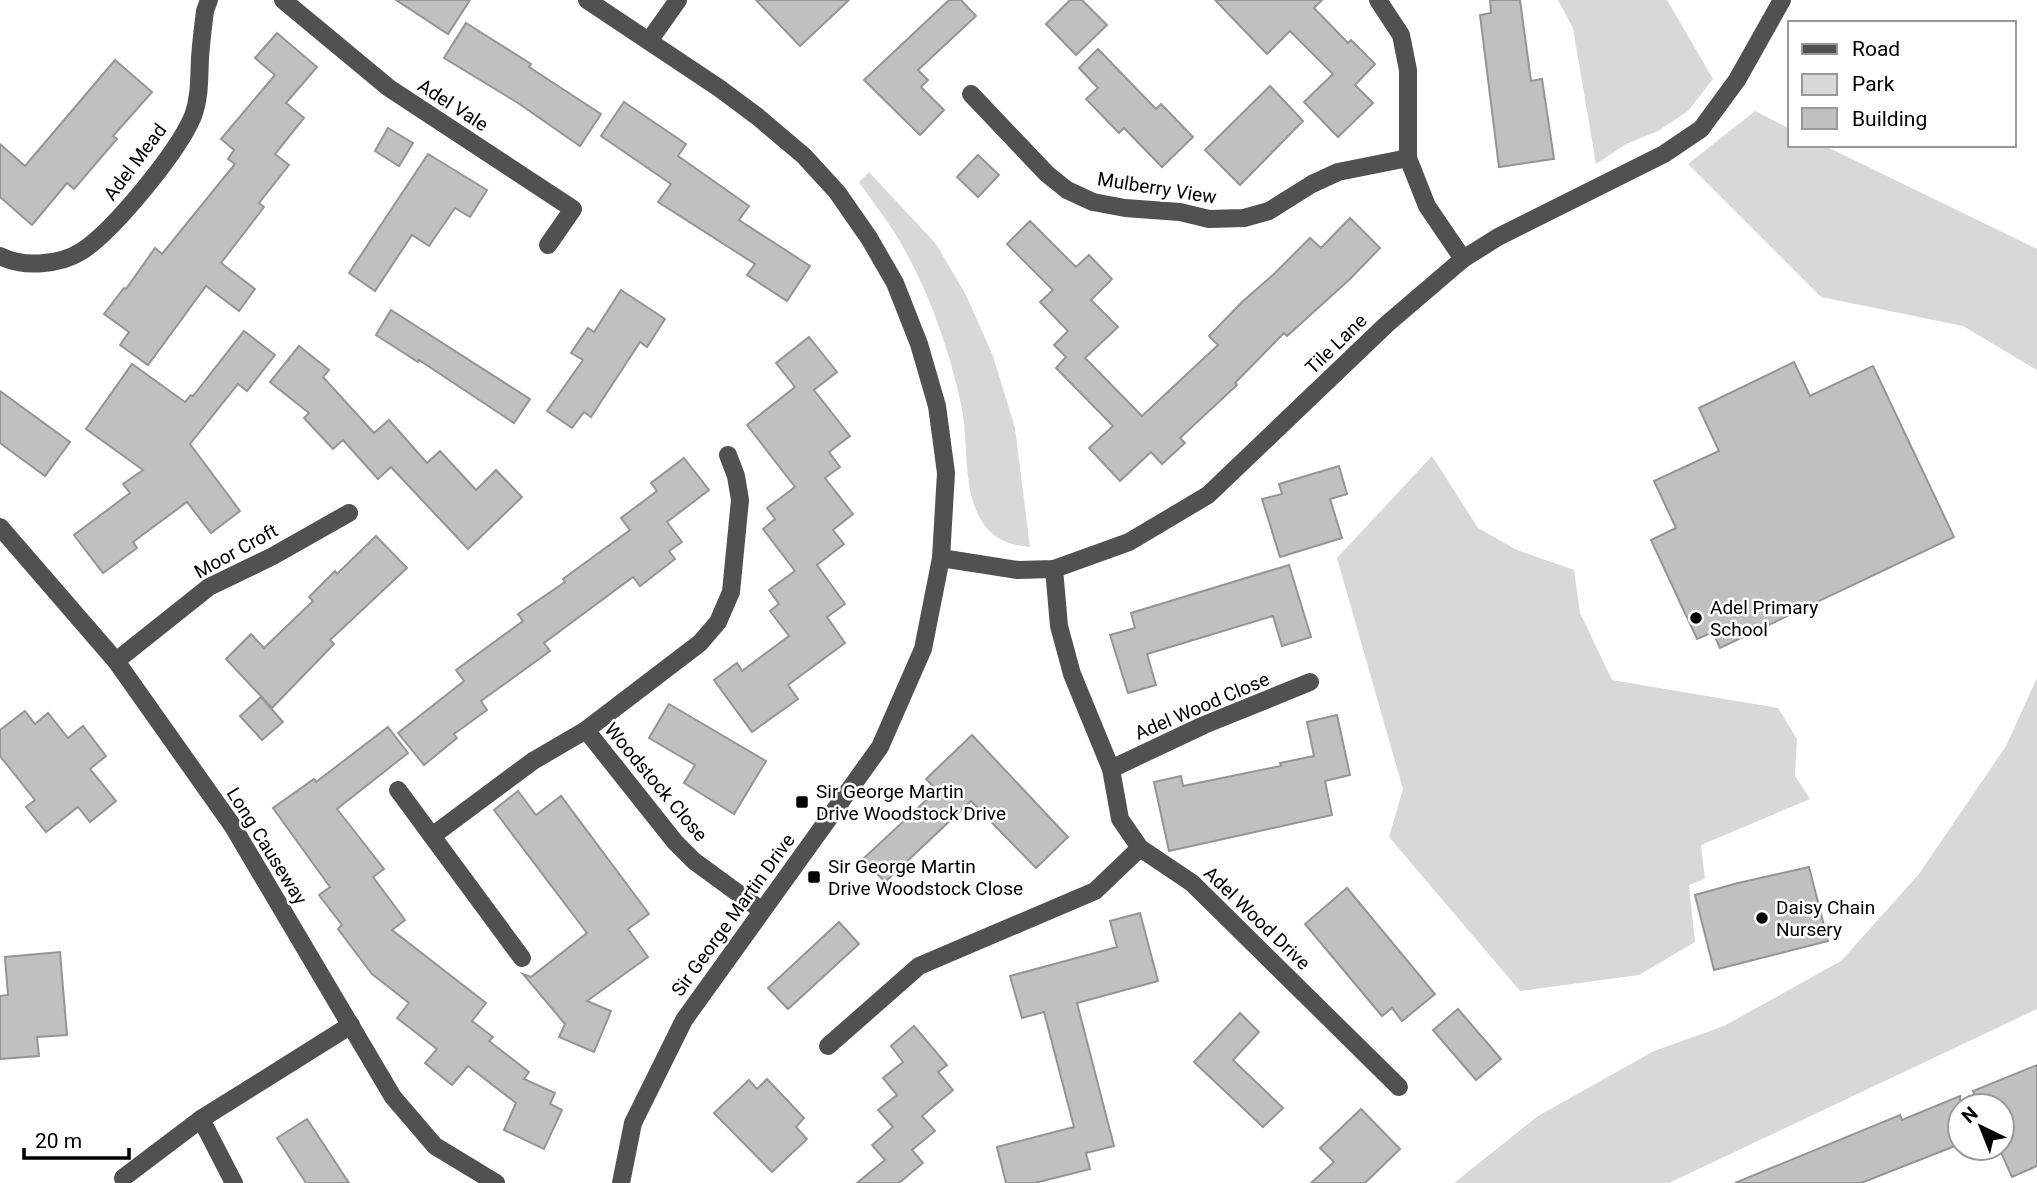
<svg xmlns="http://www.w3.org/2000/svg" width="2037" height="1183" viewBox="0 0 2037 1183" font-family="Roboto,sans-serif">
	<rect width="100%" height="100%" fill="#fff"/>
	<g fill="#d8d8d8">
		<polygon points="1558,0 1667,0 1713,79 1688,111 1658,131 1626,144 1596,164 1573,28"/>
		<polygon points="1755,111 1790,129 1790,145 1823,145 2037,249 2037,370 1963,326 1821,297 1688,164"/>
		<path d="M869,172L936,244L966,295L993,356L1015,428L1030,547C1009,545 992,539 981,520C962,488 969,440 961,404C948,344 926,283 893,230C882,214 870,198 859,182Z"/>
		<polygon points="1432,456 1478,528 1517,550 1574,570 1580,613 1612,680 1778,708 1797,739 1795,776 1810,799 1701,845 1705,879 1689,885 1695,942 1639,975 1520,991 1389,837 1403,789 1337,558"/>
		<polygon points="2037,678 2037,1009 1669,1183 1454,1183 1538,1116 1654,1051 1724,1026 1841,961 1919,874 2006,746"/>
	</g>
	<g fill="#c0c0c0" stroke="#959595" stroke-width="2">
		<polygon points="396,0 470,0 448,34"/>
		<polygon points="756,0 849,0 800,46"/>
		<polygon points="949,0 961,0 976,16 918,70 928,80 921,87 944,110 920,135 864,80"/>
		<polygon points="1070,0 1082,0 1107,25 1076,55 1046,24"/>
		<polygon points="1215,0 1322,0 1314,8 1348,43 1351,40 1375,64 1355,85 1373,103 1338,137 1304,102 1333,74 1290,31 1267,54"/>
		<polygon points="1490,0 1520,0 1531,81 1542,79 1554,159 1499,167 1480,15 1491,13"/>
		<polygon points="466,23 531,64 529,67 601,114 580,146 518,103 444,58"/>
		<polygon points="277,33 317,67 286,103 304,118 275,154 289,165 259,203 264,207 221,263 255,289 239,311 206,286 148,365 120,345 129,332 104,314 124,288 126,289 155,248 162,254 235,164 228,159 234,150 221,139 275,75 255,58"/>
		<polygon points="1098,49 1156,109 1161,104 1193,137 1162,167 1124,128 1119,133 1086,99 1098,88 1079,68"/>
		<polygon points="115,60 152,92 113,136 117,139 74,189 67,183 32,225 0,197 0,144 25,166"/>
		<polygon points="1270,86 1303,121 1240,185 1205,150"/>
		<polygon points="624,102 686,144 678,156 749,206 739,220 810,266 787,301 747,275 755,264 658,202 671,184 601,136"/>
		<polygon points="388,128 413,143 399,166 375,151"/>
		<polygon points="428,154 487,190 470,217 455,208 429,246 412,235 375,291 349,273"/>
		<polygon points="978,155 999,175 978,197 957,177"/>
		<polygon points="1350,218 1380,248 1350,279 1287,336 1284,333 1235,383 1237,385 1180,438 1185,443 1162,464 1151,452 1120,481 1089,448 1113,426 1056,368 1066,357 1054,345 1068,331 1040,302 1053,290 1007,244 1030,221 1076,267 1089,255 1112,279 1091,300 1118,327 1085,358 1142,416 1218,345 1209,336 1242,302 1274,274 1310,238 1321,248"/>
		<polygon points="621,290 665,319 647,347 640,342 591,417 584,412 572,428 547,411 583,360 571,353 588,328 594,332"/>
		<polygon points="391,310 530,399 514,423 419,360 418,362 376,335"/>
		<polygon points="244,331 275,355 247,391 238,384 190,444 240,511 211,533 187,502 133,542 137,548 103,573 74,535 130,493 123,484 143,470 86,429 132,364 185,402 191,395 193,396"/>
		<polygon points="809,337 837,372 814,390 850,436 829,452 840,467 825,478 853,514 833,530 844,544 817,565 845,604 827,617 845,643 788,685 798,699 752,732 714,680 737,663 742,671 789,636 770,611 779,604 769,590 795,571 763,529 775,519 767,508 795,487 747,425 795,387 776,363"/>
		<polygon points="299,346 329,370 323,377 374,433 389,420 427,463 440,451 476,490 496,470 522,497 468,549 391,467 378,479 343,440 333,449 304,418 309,413 270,382"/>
		<polygon points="1794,362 1810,396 1873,366 1954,537 1720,648 1713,632 1697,639 1651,540 1676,528 1654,481 1719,451 1699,408"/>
		<polygon points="0,391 70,442 45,476 0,443"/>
		<polygon points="684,458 709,490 667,522 682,542 669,551 675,559 640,586 633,577 544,643 550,651 481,701 487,710 454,734 457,738 424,765 398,733 464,681 456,670 523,621 518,614 565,582 563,579 630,530 621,518 657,491 651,483"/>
		<polygon points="1339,466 1347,494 1330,499 1342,538 1280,557 1262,499 1282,494 1279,484"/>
		<polygon points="376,536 407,568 330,640 334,644 272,708 226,659 251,634 264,648 313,601 309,597 335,571 337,574"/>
		<polygon points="1289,565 1311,637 1282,646 1273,616 1147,654 1156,685 1128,693 1110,635 1135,628 1131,613"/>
		<polygon points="261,697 283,722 262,740 240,716"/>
		<polygon points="669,704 766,761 734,814 684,783 695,765 649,738"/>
		<polygon points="25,711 35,724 48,713 68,738 83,726 106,756 90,769 116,801 90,822 78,807 46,832 26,807 35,800 0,756 0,730"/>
		<polygon points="1337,715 1350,775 1325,781 1332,815 1169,851 1154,782 1181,776 1183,786 1281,766 1280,763 1314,756 1307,722"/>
		<polygon points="388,727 408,753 337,809 384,869 373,877 405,920 392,930 486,1003 472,1021 493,1037 489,1041 529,1072 524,1079 555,1093 550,1104 562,1110 544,1149 504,1130 516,1103 468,1066 452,1085 425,1063 437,1049 397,1018 409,1003 372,974 338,929 342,925 319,895 330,887 273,808 314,779 316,782"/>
		<polygon points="972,735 1068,837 1036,868 971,801 885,882 863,859 937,790 926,779"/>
		<polygon points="518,791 536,815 561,796 649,914 628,929 648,957 587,1001 611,1011 594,1052 559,1037 565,1024 523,974 531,977 587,933 494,810"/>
		<polygon points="1809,867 1828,941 1714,970 1695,895 1738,883"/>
		<polygon points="1347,888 1435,994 1402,1021 1392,1008 1382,1016 1305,924"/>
		<polygon points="1140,913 1158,981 1077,1003 1114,1146 1086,1153 1090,1169 1035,1183 1006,1183 997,1147 1074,1127 1044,1012 1022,1018 1010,976 1117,947 1110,921"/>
		<polygon points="839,922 859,944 788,1009 768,988"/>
		<polygon points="60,952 67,1035 37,1037 39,1056 0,1059 0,996 8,995 5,957"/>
		<polygon points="1458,1009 1501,1059 1476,1080 1433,1030"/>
		<polygon points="1240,1013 1259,1032 1233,1060 1283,1108 1263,1127 1194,1062"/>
		<polygon points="914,1026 947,1065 938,1072 953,1090 922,1116 935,1131 912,1150 923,1163 899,1183 857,1183 885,1160 872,1145 893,1127 878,1110 897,1095 883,1078 903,1062 891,1046"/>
		<polygon points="2037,1065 2037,1166 2012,1177 1999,1148 2002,1148 2002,1106 1980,1106 1973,1091"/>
		<polygon points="767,1079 804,1118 796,1127 807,1139 772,1172 714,1113 749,1080 757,1089"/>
		<polygon points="1960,1096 1960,1144 1861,1183 1735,1183 1900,1115 1902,1120"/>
		<polygon points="1361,1109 1400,1149 1365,1183 1311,1183 1334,1162 1320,1148"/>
		<polygon points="307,1119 349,1183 306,1183 277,1138"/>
	</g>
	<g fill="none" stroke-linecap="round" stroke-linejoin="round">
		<g stroke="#515151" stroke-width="18">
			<polyline points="283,0 389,88 573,209 548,245"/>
			<polyline points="587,0 719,88 758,117 804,156 837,192 869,238 895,283 919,344 937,406 946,473 941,558 923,649 880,747 684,1020 633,1123 621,1183"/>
			<polyline points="1378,0 1401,35 1408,70 1408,158 1427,206 1463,259"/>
			<polyline points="649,41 678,0"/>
			<polyline points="971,94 1047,174 1067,190 1093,202 1125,208 1180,212 1209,219 1244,218 1269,211 1312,184 1338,172 1408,158"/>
			<path d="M0,256C24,268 60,265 82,251C114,230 178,152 193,116C200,97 199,78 200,58C201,43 203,27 205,11L209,0"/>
			<polyline points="0,527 116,661 232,825 393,1097 435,1146 496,1183"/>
			<polyline points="941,558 1018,570 1054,569 1129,542 1208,495 1387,324 1463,259 1498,237 1664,154 1701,129 1737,80 1782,0"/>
			<polyline points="1054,569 1059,626 1072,674 1111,769 1120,819 1140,848 1192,883 1399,1087"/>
			<polyline points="116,661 209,587 273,556 349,513"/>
			<polyline points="586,730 675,842 694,861 761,910"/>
			<polyline points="1111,769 1204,725 1310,682"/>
			<polyline points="398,790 522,958"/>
			<polyline points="432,836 533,761 586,730 700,643 718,622 731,592 740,500 736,476 728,455"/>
			<polyline points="828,1046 919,966 1095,891 1140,848"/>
			<polyline points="201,1119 234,1183"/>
			<polyline points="123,1178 201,1119 351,1025"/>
		</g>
	</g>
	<g fill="#000" stroke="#fff" stroke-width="2.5">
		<circle cx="1696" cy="618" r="7"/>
		<rect x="795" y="795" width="14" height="14" rx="3.5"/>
		<rect x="807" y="870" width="14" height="14" rx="3.5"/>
		<circle cx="1762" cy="918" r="7"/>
	</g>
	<g text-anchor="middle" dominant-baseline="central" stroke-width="5" stroke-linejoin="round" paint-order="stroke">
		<g font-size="19" fill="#000" stroke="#fff">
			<text transform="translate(453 105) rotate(33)">Adel Vale</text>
			<text transform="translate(135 162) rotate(-53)">Adel Mead</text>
			<text transform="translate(1157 188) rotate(9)">Mulberry View</text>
			<text transform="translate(1336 344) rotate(-44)">Tile Lane</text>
			<text transform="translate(236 551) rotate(-29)">Moor Croft</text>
			<text transform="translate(1202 706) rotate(-23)">Adel Wood Close</text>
			<text transform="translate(656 782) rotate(50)">Woodstock Close</text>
			<text transform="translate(267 846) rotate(58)">Long Causeway</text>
			<text transform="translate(733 915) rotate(-54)">Sir George Martin Drive</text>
			<text transform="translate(1257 918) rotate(44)">Adel Wood Drive</text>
		</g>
		<g font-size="19" fill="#000" stroke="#fff" text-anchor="start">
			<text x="1710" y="607">Adel Primary<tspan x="1710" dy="22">School</tspan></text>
			<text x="816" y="791">Sir George Martin<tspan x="816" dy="22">Drive Woodstock Drive</tspan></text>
			<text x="828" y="866">Sir George Martin<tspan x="828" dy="22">Drive Woodstock Close</tspan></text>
			<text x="1776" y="907">Daisy Chain<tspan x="1776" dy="22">Nursery</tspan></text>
		</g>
	</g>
	<rect x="1788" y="21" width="228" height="126" fill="#ffffff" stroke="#999999" stroke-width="2"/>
	<rect x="1802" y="44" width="35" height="10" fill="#515151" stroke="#999999" stroke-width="2"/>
	<text x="1852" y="56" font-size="21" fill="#000000">Road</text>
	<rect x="1802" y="74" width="35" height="21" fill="#d8d8d8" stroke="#999999" stroke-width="2"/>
	<text x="1852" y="91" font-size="21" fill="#000000">Park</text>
	<rect x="1802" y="108" width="35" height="21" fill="#c0c0c0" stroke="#999999" stroke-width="2"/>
	<text x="1852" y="126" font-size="21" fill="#000000">Building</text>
	<g transform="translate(1981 1127) rotate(317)"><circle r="33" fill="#ffffff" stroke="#999999" stroke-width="2"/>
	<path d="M0-5L12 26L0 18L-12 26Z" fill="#000000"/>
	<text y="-10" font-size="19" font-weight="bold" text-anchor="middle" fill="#000000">N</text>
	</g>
	<path d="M24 1148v10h105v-10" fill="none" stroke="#000000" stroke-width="3.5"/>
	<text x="35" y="1148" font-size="21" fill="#000000" stroke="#ffffff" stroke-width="5" paint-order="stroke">20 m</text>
</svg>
